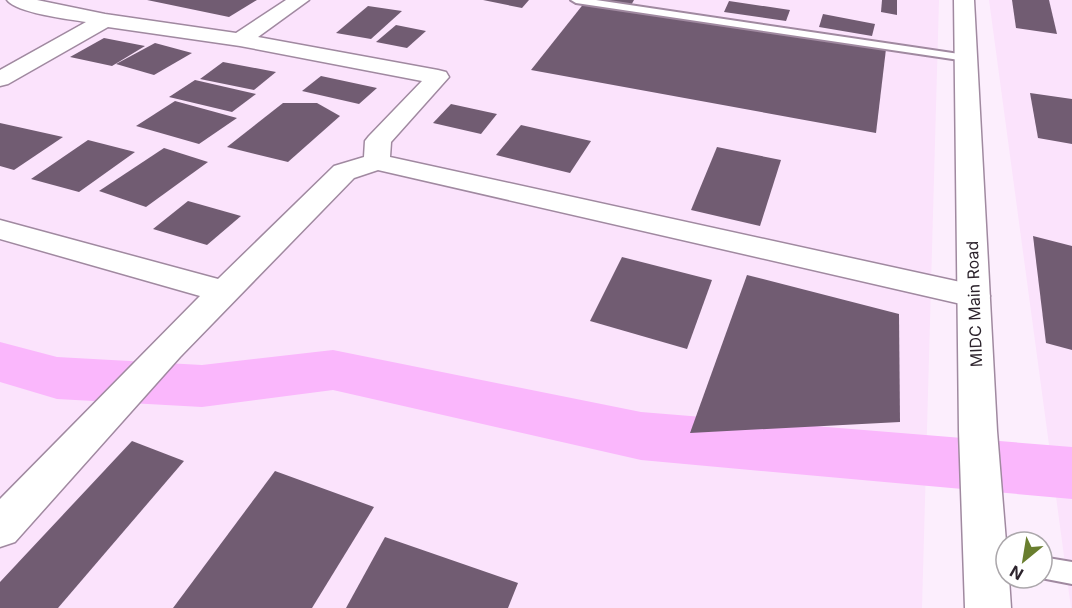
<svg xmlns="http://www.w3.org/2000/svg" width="1072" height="608" viewBox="0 0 1072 608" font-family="Inter,sans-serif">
	<rect width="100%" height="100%" fill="#fceefd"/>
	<g fill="#fbe3fc">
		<polygon points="0,0 939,0 922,608 0,608"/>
		<polygon points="989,0 1072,0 1072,608 1071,608"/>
	</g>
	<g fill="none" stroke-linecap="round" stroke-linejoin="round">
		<polygon fill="#fab7fc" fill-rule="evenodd" points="0,342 57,357 202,365 333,350 641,412 1072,447 1072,499 641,460 333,390 202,407 57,399 0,382"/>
	</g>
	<g fill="#715c72">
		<polygon points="147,0 257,0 229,17"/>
		<polygon points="483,0 529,0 522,8"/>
		<polygon points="592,0 634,0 630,7"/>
		<polygon points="882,0 897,0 897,15 881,12"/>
		<polygon points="1012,0 1049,0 1057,34 1016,28"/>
		<polygon points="729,1 790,10 786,21 724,12"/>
		<polygon points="585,2 886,49 876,133 531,70"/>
		<polygon points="368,6 402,11 371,39 336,33"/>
		<polygon points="823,14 875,24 872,36 819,27"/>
		<polygon points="396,25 426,31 407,48 376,42"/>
		<polygon points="104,38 145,46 112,66 70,57"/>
		<polygon points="155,43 192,53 154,75 116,64"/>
		<polygon points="223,62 276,72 254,90 200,79"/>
		<polygon points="321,76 377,88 359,104 302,91"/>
		<polygon points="195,80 256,94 232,112 169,97"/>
		<polygon points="1030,93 1072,99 1072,144 1038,138"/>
		<polygon points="175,101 237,118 199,144 136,126"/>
		<polygon points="283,103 317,103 340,116 288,162 227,147"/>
		<polygon points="451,104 497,114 481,134 433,123"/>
		<polygon points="0,123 63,137 14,170 0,166"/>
		<polygon points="521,125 591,141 570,173 496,155"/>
		<polygon points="88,140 135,152 79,192 31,179"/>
		<polygon points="717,147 781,160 760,226 691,210"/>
		<polygon points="164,148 208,162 146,207 99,191"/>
		<polygon points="188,201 241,216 207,245 153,229"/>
		<polygon points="1033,236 1072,246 1072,350 1046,343"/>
		<polygon points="622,257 712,280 687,349 590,321"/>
		<polygon points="747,275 899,314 900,422 690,433"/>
		<polygon points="132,441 184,461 58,608 0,608 0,582"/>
		<polygon points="275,471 374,507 312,608 173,608"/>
		<polygon points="385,537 518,583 508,608 346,608"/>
	</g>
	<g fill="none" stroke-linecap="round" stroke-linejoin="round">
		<g stroke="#a089a0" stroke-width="4">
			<g id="lane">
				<polygon points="571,0 596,0 966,55 972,58 966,61 576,3"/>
				<polygon points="1042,557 1072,562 1072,584 1041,578"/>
			</g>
		</g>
		<g stroke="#a089a0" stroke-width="3">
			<path id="street" d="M7,0H37L105,14L236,33L286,0H309L258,37L438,70L446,72L449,77L391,142L390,157L974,285L986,288L990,296L986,304L974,307L378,170L354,178L180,357L15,542L0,547V499L200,296L0,239V220L218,279L334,166L364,157L365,141L369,136L422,81L240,46L108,27L8,84L0,86V70L86,22C69,19 16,13 7,0Z"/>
		</g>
		<g stroke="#a089a0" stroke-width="3">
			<polygon id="secondary" points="954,0 974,0 997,431 1006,542 1006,578 1009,578 1011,608 965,608 959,431"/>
		</g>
		<use href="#lane" fill="#fff" fill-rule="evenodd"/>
		<use href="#street" fill="#fff" fill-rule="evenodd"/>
		<use href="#secondary" fill="#fff" fill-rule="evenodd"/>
	</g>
	<g text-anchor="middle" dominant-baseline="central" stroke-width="6" stroke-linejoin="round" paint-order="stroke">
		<g font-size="16" fill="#2c232c" stroke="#fff">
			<text transform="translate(974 304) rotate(-92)">MIDC Main Road</text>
		</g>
	</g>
	<g transform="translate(1024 560) rotate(210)"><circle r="28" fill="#ffffff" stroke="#aba7ab" stroke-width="1.5"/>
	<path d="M0-4.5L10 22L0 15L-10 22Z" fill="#697e2e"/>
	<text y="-9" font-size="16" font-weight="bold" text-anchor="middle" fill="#2c232c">N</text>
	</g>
</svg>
